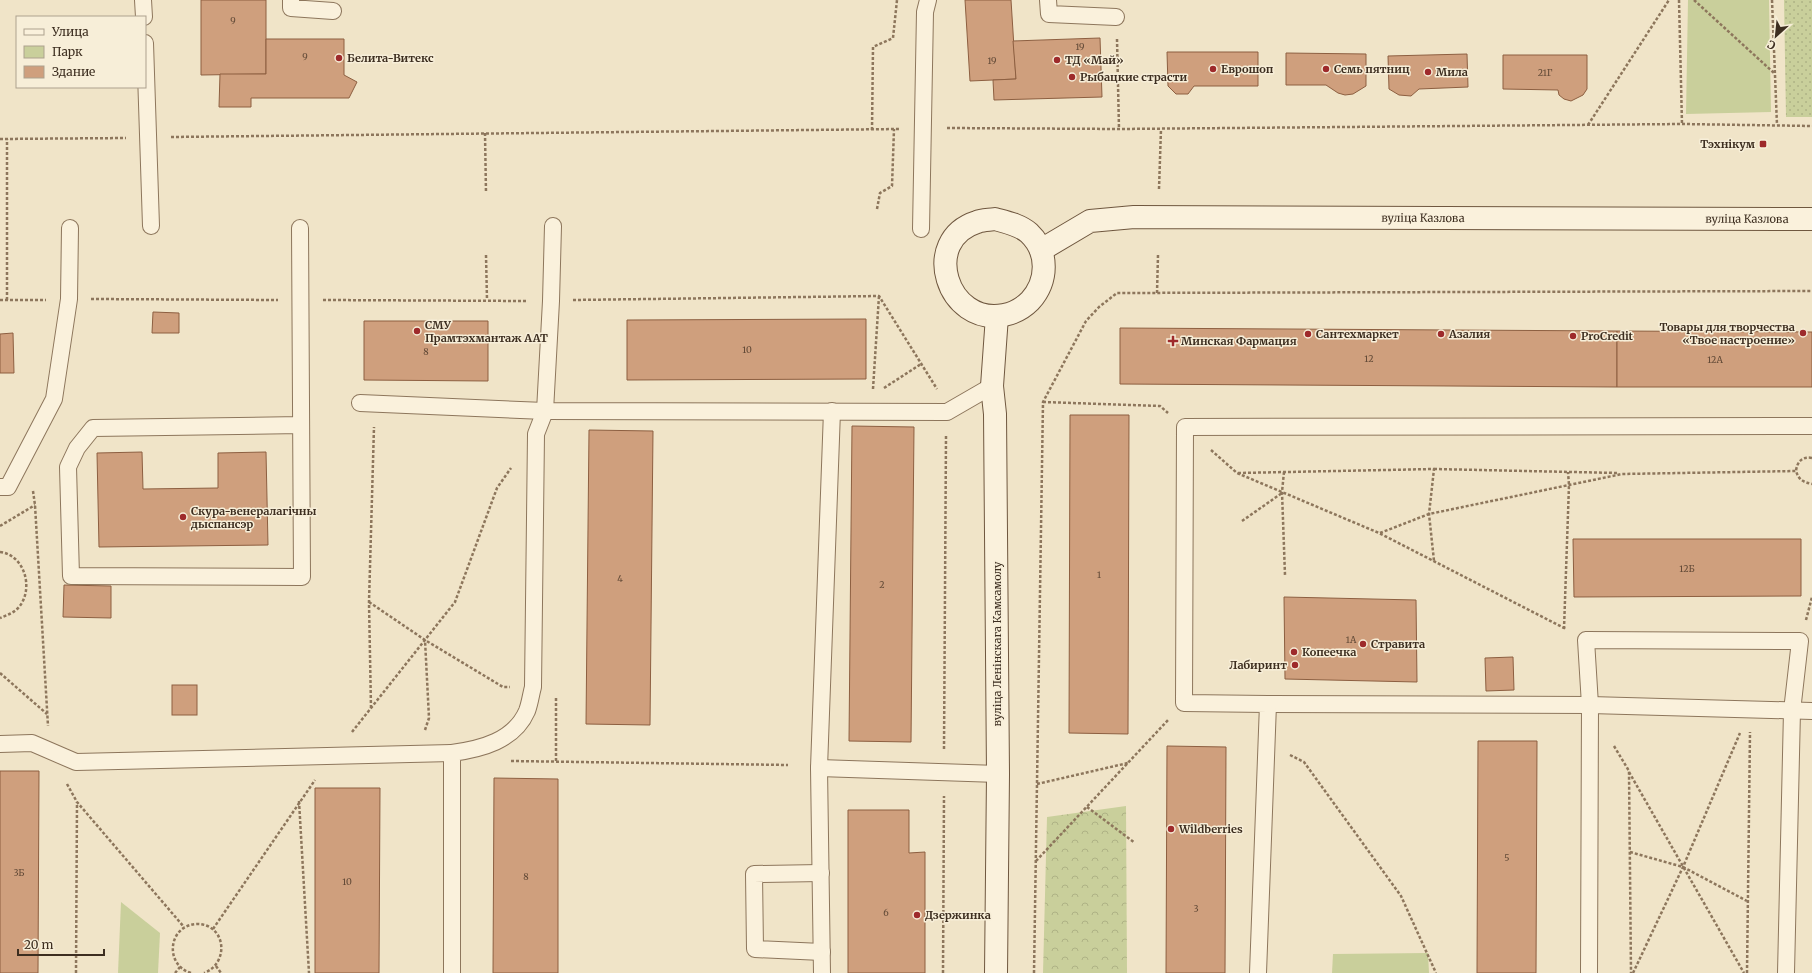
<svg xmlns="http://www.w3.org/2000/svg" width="1812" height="973" viewBox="0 0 1812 973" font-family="Merriweather,serif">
	<defs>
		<pattern id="grass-dots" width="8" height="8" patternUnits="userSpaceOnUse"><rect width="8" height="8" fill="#c9cf9b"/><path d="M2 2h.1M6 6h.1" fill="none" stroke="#aeb285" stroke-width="1.8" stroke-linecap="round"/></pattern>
		<pattern id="forest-crowns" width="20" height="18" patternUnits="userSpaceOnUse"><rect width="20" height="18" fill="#c9cf9b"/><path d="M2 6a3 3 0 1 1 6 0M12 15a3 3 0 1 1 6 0" fill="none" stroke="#aeb285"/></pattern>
	</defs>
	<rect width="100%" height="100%" fill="#f0e4c8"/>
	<polygon fill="url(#grass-dots)" points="1784,0 1812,0 1812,117 1786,117"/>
	<polygon fill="url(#forest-crowns)" points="1126,806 1127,973 1043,973 1047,817"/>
	<g fill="#c9cf9b">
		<polygon points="1688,0 1769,0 1771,112 1686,114"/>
		<polygon points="121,902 160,933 158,973 118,973"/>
		<polygon points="1428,953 1429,973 1332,973 1333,954"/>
	</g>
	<g fill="#cf9f7d" stroke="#8d5f41">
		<polygon points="201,0 266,0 266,74 201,75"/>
		<polygon points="965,0 1011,0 1016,79 970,81"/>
		<polygon points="1100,38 1102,97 994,100 993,80 1016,79 1013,41"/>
		<polygon points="266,39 344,39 344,75 357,82 349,98 251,98 251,107 219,107 220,74 266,74"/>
		<polygon points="1167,52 1258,52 1258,86 1194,86 1188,94 1176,94 1168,86"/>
		<polygon points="1286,53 1366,54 1366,86 1353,94 1345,95 1338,93 1326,85 1286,85"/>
		<polygon points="1467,54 1468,87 1419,89 1411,96 1399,95 1389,89 1388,56"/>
		<polygon points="1503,55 1587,55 1587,89 1583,95 1571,101 1564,99 1559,95 1558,90 1503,89"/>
		<polygon points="153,312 179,313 179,333 152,333"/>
		<polygon points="866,319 866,379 627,380 627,320"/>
		<polygon points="364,321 488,321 488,381 364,380"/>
		<polygon points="1120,328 1617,331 1617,387 1120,384"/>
		<polygon points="1617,331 1812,332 1812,387 1617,387"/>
		<polygon points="13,333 14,373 0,373 0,334"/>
		<polygon points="1070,415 1129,415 1128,734 1069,733"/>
		<polygon points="852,426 914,427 911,742 849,741"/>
		<polygon points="589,430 653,431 650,725 586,724"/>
		<polygon points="142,452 143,489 218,488 218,453 266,452 268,545 99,547 97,453"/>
		<polygon points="1573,539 1801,539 1801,596 1574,597"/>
		<polygon points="64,585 111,586 111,618 63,617"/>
		<polygon points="1284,597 1416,600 1417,682 1285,679"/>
		<polygon points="1513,657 1514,690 1486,691 1485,658"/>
		<rect x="172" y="685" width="25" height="30"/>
		<polygon points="1478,741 1537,741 1536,973 1477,973"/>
		<polygon points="1167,746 1226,747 1225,973 1166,973"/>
		<polygon points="0,771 39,771 38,973 0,973"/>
		<polygon points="494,778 558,779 558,973 493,973"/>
		<polygon points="315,788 380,788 379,973 315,973"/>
		<polygon points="848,810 909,810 909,853 925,852 925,973 848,973"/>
	</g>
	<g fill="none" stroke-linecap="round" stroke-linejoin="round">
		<g stroke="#8d765c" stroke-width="18">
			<g id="service">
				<polyline points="143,0 144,17"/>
				<polyline points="291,0 291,8 333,11"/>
				<polyline points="1048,0 1049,14 1116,17"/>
				<polyline points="145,43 151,226"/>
				<polyline points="300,228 302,577 71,576 68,467 77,448 93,428 301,425"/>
				<polyline points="921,229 925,12 928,0"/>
				<polyline points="360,403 545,411 947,412 992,386"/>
				<polyline points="0,487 8,487 54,399 69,299 70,228"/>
				<polyline points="1268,704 1590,705 1812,711"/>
				<polyline points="0,744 32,743 76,762 452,753"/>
				<polyline points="819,768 998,774"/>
				<polyline points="821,873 754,874 755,949 822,952"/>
				<path d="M452,973V753C481,749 514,741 527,711C530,703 531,694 533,687L536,434L545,411L551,301L553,226"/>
				<polyline points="822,973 819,768 832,411"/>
				<polyline points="1258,973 1268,704 1184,703 1185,427 1812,426"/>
				<polyline points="1589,973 1590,705 1586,640 1800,641 1792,711 1786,973"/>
			</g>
		</g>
		<g stroke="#6f573f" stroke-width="24">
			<g id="secondary">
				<path d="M995,219C1006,222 1020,225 1029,233C1049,252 1048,281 1030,301C1023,308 1014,313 1004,315C947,326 920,240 977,222C982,220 989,220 995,219Z"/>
				<path id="s1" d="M1041,250L1090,221L1134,217L1812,219"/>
				<polyline points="996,973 998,774 995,414 992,386 997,316"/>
			</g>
		</g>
		<g stroke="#8d765c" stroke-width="2.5" stroke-dasharray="3 2" stroke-linecap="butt">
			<polyline points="1679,0 1682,124"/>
			<polyline points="1694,0 1774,73"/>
			<polyline points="1772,0 1777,125"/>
			<polyline points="1117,39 1119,129"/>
			<polyline points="1588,125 1669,0"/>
			<polyline points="947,128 1119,129 1682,124 1812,126"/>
			<polyline points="872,130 873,47 893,38 897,0"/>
			<polyline points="485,133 486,193"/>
			<polyline points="171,137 900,129"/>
			<polyline points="0,139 126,138"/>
			<polyline points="1159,189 1161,129"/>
			<polyline points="877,209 880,193 892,186 894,129"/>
			<polyline points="486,255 487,300"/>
			<polyline points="1157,293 1158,255"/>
			<polyline points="91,299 278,300"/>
			<polyline points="0,300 46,300"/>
			<polyline points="7,300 7,139"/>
			<polyline points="323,300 528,301"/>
			<polyline points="573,300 879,296 937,389"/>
			<polyline points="884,388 921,364"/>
			<polyline points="873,389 879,296"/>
			<polyline points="1043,402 1160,406 1168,413"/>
			<polyline points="1211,450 1237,473 1379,533 1566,629"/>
			<path d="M1812,458C1802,456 1797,462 1796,471C1799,480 1803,482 1812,484"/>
			<polyline points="1434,469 1618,473"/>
			<polyline points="1284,472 1282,492 1285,575"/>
			<polyline points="1238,473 1434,469 1429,514 1434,561"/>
			<polyline points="33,491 35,505 48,726"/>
			<polyline points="1242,521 1282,493"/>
			<polyline points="0,526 35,505"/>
			<polyline points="1380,533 1429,514 1622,474 1796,471"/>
			<path d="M0,552C25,555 34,589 19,607C14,613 7,615 0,618"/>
			<polyline points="369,602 425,640 503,687 510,687"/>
			<polyline points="1806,620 1812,597"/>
			<polyline points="1564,629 1569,485 1568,472"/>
			<polyline points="0,673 47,714"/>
			<polyline points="556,698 556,761"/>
			<polyline points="371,708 369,602 374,427"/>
			<polyline points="425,730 429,718 425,640"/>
			<polyline points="352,732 455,602 497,488 511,468"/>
			<polyline points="1614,746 1629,771 1631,973"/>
			<polyline points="944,749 946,436"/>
			<polyline points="1290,755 1304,762 1401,896 1436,973"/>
			<polyline points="511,761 788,765"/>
			<polyline points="1629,772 1744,973"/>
			<polyline points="67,784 77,802 184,927"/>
			<polyline points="1037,784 1128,763"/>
			<polyline points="299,801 309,973"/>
			<polyline points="1087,807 1135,843"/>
			<polyline points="1630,852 1683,867 1747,901"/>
			<polyline points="1036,861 1169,719"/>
			<polyline points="213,929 315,780"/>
			<polyline points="216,966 221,973"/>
			<polyline points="76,973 77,802"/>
			<polyline points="175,973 180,967"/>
			<path d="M191,973C164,965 168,925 197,924C226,924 230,963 204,973"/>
			<polyline points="943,973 944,796"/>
			<polyline points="1034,973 1043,402 1086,321 1099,307 1117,293 1812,291"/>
			<polyline points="1633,973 1683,867 1740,733"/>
			<polyline points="1747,973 1750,732"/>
		</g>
		<use href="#service" stroke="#faf1dc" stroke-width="16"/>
		<use href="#secondary" stroke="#faf1dc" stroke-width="22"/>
	</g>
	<g fill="#9e2a2b" stroke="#f7eed8" stroke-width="1.5">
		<circle cx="339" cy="58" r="4"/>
		<circle cx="1057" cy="60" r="4"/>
		<circle cx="1213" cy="69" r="4"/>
		<circle cx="1326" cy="69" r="4"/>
		<circle cx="1428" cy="72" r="4"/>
		<circle cx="1072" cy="77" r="4"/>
		<rect x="1759" y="140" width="8" height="8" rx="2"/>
		<circle cx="417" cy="331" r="4"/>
		<circle cx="1803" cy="333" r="4"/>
		<circle cx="1308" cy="334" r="4"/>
		<circle cx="1441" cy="334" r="4"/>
		<circle cx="1573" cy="336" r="4"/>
		<path d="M1171 335h4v4h4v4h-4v4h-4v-4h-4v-4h4z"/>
		<circle cx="183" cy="517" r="4"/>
		<circle cx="1363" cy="644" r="4"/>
		<circle cx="1294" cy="652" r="4"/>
		<circle cx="1295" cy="665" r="4"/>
		<circle cx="1171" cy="829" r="4"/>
		<circle cx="917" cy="915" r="4"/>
	</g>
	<g text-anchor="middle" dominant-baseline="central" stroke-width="3" stroke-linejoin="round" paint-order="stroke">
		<g font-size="9" fill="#624a37">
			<text x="233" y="20">9</text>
			<text x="1080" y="46">19</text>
			<text x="305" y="56">9</text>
			<text x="992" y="60">19</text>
			<text x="1545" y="72">21Г</text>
			<text x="747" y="349">10</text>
			<text x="426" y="351">8</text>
			<text x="1369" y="358">12</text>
			<text x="1715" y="359">12А</text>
			<text x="1687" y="568">12Б</text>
			<text x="1099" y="574">1</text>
			<text x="620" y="578">4</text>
			<text x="882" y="584">2</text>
			<text x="1351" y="639">1А</text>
			<text x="1507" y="857">5</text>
			<text x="19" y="872">3Б</text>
			<text x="526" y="876">8</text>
			<text x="347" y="881">10</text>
			<text x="1196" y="908">3</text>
			<text x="886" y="912">6</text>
		</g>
		<g font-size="11" font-weight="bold" fill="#3d2e20" stroke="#f7eed8" text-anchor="start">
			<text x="347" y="58">Белита-Витекс</text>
			<text x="1065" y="60">ТД «Май»</text>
			<text x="1221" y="69">Еврошоп</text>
			<text x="1334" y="69">Семь пятниц</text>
			<text x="1436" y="72">Мила</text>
			<text x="1080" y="77">Рыбацкие страсти</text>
			<text x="1755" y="144" text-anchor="end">Тэхнікум</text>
			<text x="425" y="325">СМУ<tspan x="425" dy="13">Прамтэхмантаж ААТ</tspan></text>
			<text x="1795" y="327" text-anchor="end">Товары для творчества<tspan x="1795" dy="13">«Твое настроение»</tspan></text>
			<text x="1316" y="334">Сантехмаркет</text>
			<text x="1449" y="334">Азалия</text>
			<text x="1581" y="336">ProCredit</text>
			<text x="1181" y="341">Минская Фармация</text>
			<text x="191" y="511">Скура-венералагічны<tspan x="191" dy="13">дыспансэр</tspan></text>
			<text x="1371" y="644">Стравита</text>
			<text x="1302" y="652">Копеечка</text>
			<text x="1287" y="665" text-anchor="end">Лабиринт</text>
			<text x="1179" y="829">Wildberries</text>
			<text x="925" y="915">Дзержинка</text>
		</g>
		<g font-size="11" fill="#3d2e20" stroke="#f7eed8">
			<text stroke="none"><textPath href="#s1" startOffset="390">вуліца Казлова</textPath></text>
			<text stroke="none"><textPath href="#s1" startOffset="714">вуліца Казлова</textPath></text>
			<text transform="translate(997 644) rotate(-90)">вуліца Ленінскага Камсамолу</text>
		</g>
	</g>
	<rect x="16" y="16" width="130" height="72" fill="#f7eed8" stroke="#ada18e"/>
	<rect x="24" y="29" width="20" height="6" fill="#faf1dc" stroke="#ada18e"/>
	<text x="52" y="36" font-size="12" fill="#3d2e20">Улица</text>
	<rect x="24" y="46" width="20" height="12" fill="#c9cf9b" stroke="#ada18e"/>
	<text x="52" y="56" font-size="12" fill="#3d2e20">Парк</text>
	<rect x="24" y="66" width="20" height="12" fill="#cf9f7d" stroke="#ada18e"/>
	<text x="52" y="76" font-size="12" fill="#3d2e20">Здание</text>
	<g transform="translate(1776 36) rotate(207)" stroke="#f7eed8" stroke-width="3" paint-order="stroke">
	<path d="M0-3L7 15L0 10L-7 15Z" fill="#3d2e20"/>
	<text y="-6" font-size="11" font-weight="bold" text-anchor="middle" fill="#3d2e20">С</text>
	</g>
	<path d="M18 949v6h86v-6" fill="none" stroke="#3d2e20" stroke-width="2"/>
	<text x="24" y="949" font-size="12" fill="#3d2e20" stroke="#f7eed8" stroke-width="3" paint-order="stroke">20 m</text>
</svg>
